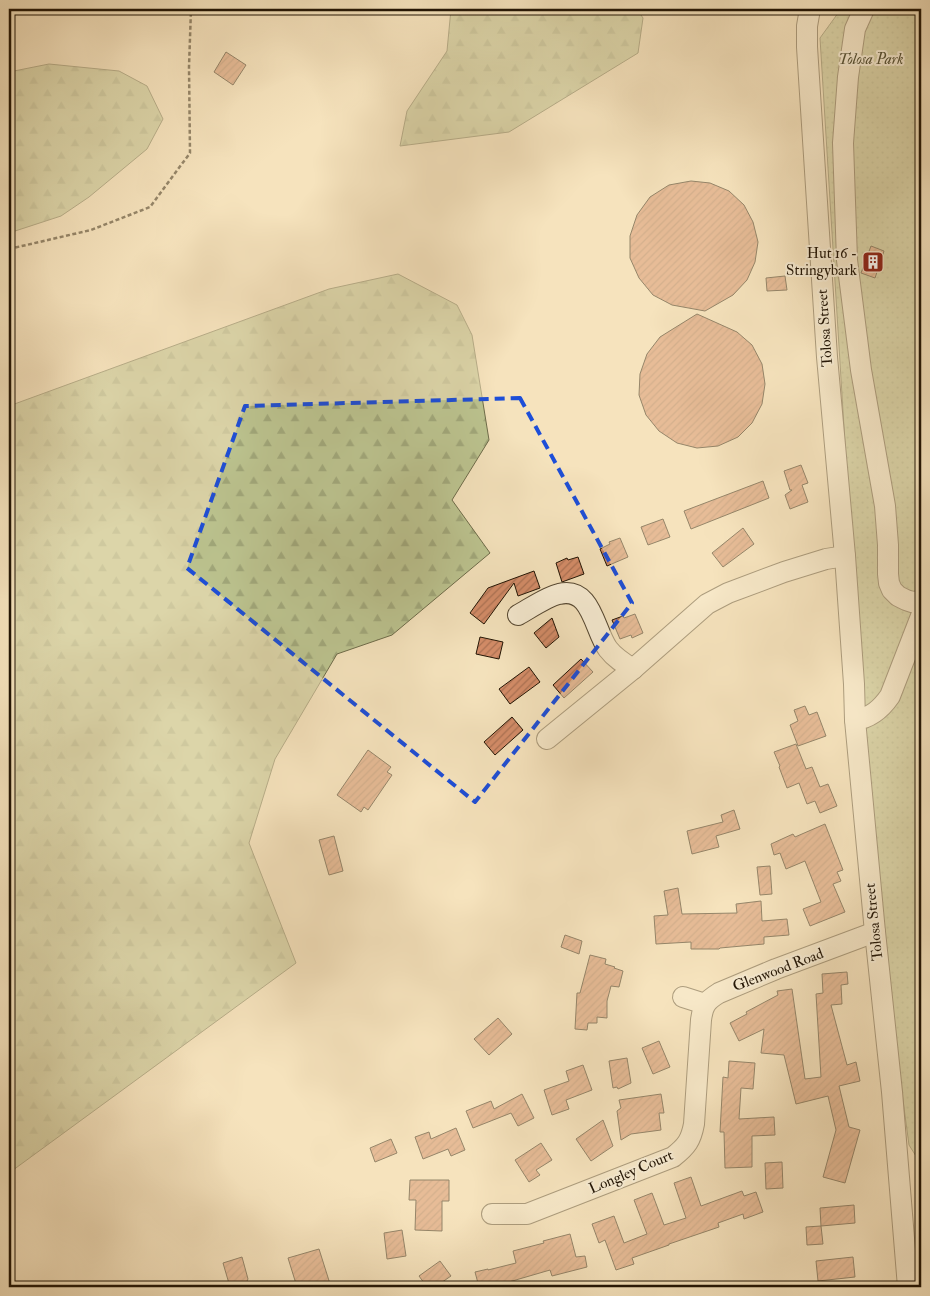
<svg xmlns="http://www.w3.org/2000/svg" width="930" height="1296" viewBox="0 0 930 1296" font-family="'IM FELL Double Pica',serif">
	<defs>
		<pattern id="forest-firs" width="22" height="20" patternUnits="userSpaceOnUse" patternTransform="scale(1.25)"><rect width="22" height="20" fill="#bcc490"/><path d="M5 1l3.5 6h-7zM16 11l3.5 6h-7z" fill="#a1a87b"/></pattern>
		<pattern id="park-dots" width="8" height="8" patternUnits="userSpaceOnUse" patternTransform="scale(1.25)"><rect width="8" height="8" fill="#bcc490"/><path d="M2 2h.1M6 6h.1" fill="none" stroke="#a1a87b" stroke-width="1.8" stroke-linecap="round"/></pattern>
		<pattern id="building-hatch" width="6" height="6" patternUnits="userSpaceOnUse" patternTransform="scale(1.25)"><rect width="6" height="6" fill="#d58d69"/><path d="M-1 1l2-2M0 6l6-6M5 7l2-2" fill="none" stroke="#ac7254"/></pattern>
	</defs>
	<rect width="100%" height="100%" fill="#f5e3bd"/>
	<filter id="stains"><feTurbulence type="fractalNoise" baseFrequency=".004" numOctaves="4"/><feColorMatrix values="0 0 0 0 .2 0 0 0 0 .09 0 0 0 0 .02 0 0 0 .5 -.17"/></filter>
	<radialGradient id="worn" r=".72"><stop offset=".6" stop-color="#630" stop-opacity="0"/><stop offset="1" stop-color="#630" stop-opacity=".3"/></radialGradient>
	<g fill="url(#forest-firs)" stroke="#6e6c4a">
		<polygon points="451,9 637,9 643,18 638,53 509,132 400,146 407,111 447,51"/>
		<polygon points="49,64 119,71 147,86 163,119 147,149 89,197 61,216 9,233 9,72"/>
		<polygon points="398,274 457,305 472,335 489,440 452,500 490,553 392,635 337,654 275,759 249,843 296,963 9,1173 9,406 329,289"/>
	</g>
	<polygon fill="url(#park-dots)" stroke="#6e6c4a" points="841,9 921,9 921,1164 909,1145 879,922 862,719 820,38"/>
	<g fill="url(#building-hatch)" stroke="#211404">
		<polygon points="226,52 246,65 233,85 214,72"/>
		<polygon points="691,181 710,183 729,191 744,205 753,222 758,242 755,262 747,280 733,295 705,311 672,305 653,295 639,278 630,258 630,236 637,215 650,197 669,185"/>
		<polygon points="871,246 884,251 875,278 861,273"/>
		<polygon points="785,276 787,290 767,291 766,278"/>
		<polygon points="697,314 737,332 752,345 762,364 765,384 762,404 752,423 738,437 718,446 697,448 677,443 659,431 646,415 639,395 640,374 647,354 660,337"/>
		<polygon points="801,465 808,483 802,485 808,502 790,509 785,495 792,490 790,490 784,471"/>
		<polygon points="763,481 769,498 691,529 684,511"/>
		<polygon points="663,519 670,537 648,545 641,527"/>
		<polygon points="743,528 754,544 723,567 712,553"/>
		<polygon points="620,538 628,557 607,566 600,549 610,544 609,542"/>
		<polygon points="578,557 584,574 562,582 556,563 567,558 568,560"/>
		<polygon points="534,571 540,588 518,596 514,583 484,624 470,613 488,588"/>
		<polygon points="635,614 643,633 632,638 631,635 620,639 612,620 623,616 624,618"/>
		<polygon points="552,618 559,637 546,648 534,633"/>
		<polygon points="480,637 503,642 499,659 476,654"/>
		<polygon points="581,659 593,672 564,698 553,685"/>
		<polygon points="529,667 540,682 510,704 499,689"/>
		<polygon points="805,706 809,715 817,712 826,736 798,746 790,725 798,721 794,710"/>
		<polygon points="512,717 523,730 495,755 484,742"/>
		<polygon points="796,744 806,769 812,767 820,787 828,784 837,806 820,813 815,801 807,804 799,783 787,788 779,767 780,766 774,752"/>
		<polygon points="368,750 391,767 387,772 392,775 368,810 364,807 361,812 337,795"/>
		<polygon points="734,810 740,829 716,836 719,847 692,854 687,831 723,822 721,815"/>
		<polygon points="825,824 843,870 837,872 841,881 833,884 845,912 810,926 803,909 821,902 805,861 786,869 780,853 774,855 771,844 793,834 795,837"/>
		<polygon points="334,836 343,871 329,875 319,840"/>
		<polygon points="770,866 772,894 760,895 757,867"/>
		<polygon points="678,888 682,914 737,913 736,904 761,901 762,921 787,919 789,935 764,937 764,944 720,948 719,949 691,949 691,942 656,944 654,916 668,915 664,891"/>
		<polygon points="565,935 582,941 579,954 561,947"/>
		<polygon points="590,955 606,959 605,964 615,967 614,968 623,971 619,987 611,986 607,1001 607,1018 597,1017 597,1023 588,1023 587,1030 575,1029 577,993 580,993"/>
		<polygon points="847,972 848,984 841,985 842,1004 831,1005 847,1065 856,1062 860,1081 839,1086 849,1127 860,1130 845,1183 823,1177 836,1130 828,1096 796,1104 784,1055 761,1053 764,1029 739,1041 730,1023 747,1014 746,1012 778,995 777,991 792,989 805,1079 821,1077 816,994 823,993 822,974"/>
		<polygon points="498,1018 512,1034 489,1055 474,1039"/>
		<polygon points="659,1041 670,1067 653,1074 642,1048"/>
		<polygon points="627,1058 631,1083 618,1089 617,1087 613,1088 609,1061"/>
		<polygon points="729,1061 755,1063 753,1089 741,1088 739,1119 774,1117 775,1135 752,1136 752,1167 725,1168 724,1132 720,1132 723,1077 728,1078"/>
		<polygon points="583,1065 592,1090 566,1100 569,1109 552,1115 544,1090 569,1081 566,1071"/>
		<polygon points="522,1094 534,1118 518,1126 511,1113 473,1128 466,1111 491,1101 494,1109"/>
		<polygon points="661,1094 664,1113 659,1113 661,1130 631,1134 621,1140 617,1111 621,1108 619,1100"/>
		<polygon points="603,1120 613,1146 591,1161 576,1139"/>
		<polygon points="456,1128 465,1150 451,1156 448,1149 423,1159 415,1137 429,1132 431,1139"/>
		<polygon points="391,1139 397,1153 375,1162 370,1148"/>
		<polygon points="541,1143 552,1160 536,1170 540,1175 529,1182 515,1160"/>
		<polygon points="782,1162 783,1188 766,1189 765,1163"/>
		<polygon points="691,1177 701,1206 742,1191 744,1196 756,1192 763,1212 744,1219 743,1214 718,1223 719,1227 669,1244 669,1245 632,1258 634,1264 616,1270 605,1240 599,1243 592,1224 614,1216 624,1243 647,1234 634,1200 652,1193 664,1225 686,1218 674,1183"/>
		<polygon points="410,1180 449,1180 449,1201 442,1201 442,1231 415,1230 416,1200 409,1200"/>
		<polygon points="854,1205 855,1223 821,1226 820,1208"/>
		<polygon points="821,1226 823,1244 807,1245 806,1227"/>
		<polygon points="402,1230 406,1256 387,1259 384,1233"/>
		<polygon points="570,1234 576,1257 585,1256 587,1267 552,1276 550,1270 502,1284 503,1287 479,1287 475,1272 488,1269 488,1270 516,1263 513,1251 544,1243 543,1241"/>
		<polygon points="319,1249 331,1287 297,1287 288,1258"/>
		<polygon points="242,1257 248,1279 244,1287 230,1287 223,1263"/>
		<polygon points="853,1257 855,1277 818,1281 816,1261"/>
		<polygon points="440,1261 451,1276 435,1287 427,1287 419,1276"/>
	</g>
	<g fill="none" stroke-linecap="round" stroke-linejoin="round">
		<g stroke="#564832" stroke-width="22">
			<g id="minor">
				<polyline points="810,9 807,26 807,47 827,357 845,556 854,684 855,720 875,932 892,1092 908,1287"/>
				<polyline points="864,9 855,29 848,77 843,143 847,260 861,370 885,506 888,545 888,574 889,583 892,590 898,596 906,600 912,602 921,601"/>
				<path d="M518,615C529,609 548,596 559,594C592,586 594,630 608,649C615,658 623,663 633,669"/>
				<path d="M855,720C871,718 881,709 890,696L921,616"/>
				<polyline points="547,739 633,669 707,604 728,593 784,572 826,559 845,556"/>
				<polyline points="683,997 705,1004"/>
				<path d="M492,1214H527L673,1157C687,1146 691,1140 694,1124L701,1020C703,1005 706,1001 719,993L776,969L875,932"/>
			</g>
		</g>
		<g stroke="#211404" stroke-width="2.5" stroke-dasharray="4 2.5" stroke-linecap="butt">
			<polyline points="9,249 91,230 150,207 190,153 189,67 191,9"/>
			<polyline points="919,1191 919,1160 921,1160"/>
		</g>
		<use href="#minor" stroke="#f8edd4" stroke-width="20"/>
	</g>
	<path d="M0 0H930V1296H0ZM520,398L632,603L475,802L187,568L245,406Z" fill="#f5e3bd" fill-opacity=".55" fill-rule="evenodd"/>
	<path fill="none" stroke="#1d4ed8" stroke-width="4" stroke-dasharray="10 6" stroke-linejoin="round" d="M520,398L632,603L475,802L187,568L245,406Z"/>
	<defs>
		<g id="building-square" transform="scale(1.125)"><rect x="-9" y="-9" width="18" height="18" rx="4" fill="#8f2418" stroke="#f8edd4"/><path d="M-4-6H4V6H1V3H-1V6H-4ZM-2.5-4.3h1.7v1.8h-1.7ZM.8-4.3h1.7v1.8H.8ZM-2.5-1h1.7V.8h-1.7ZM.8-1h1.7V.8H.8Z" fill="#fff"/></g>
	</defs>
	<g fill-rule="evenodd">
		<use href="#building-square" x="873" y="262"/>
	</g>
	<g text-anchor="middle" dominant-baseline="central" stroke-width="4" stroke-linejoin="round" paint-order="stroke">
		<g font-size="15" font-style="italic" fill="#575235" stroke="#f8edd4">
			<text x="871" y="59">Tolosa Park</text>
		</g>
		<g font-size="15" fill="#211404" stroke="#f8edd4" text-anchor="end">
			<text x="857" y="253">Hut 16 -<tspan x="857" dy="17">Stringybark</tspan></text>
		</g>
		<g font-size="15" fill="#211404" stroke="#f8edd4">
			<text transform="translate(825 328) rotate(-94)">Tolosa Street</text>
			<text transform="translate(874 922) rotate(-96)">Tolosa Street</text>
			<text transform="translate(778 970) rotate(-21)">Glenwood Road</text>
			<text transform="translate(631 1172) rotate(-23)">Longley Court</text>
		</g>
	</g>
	<rect width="930" height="1296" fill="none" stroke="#f5e3bd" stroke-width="30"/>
	<rect x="10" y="10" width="910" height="1276" fill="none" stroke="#211404" stroke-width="2.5"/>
	<rect x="15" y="15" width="900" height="1266" fill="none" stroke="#211404"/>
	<rect width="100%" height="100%" filter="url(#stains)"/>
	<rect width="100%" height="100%" fill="url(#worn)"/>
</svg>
